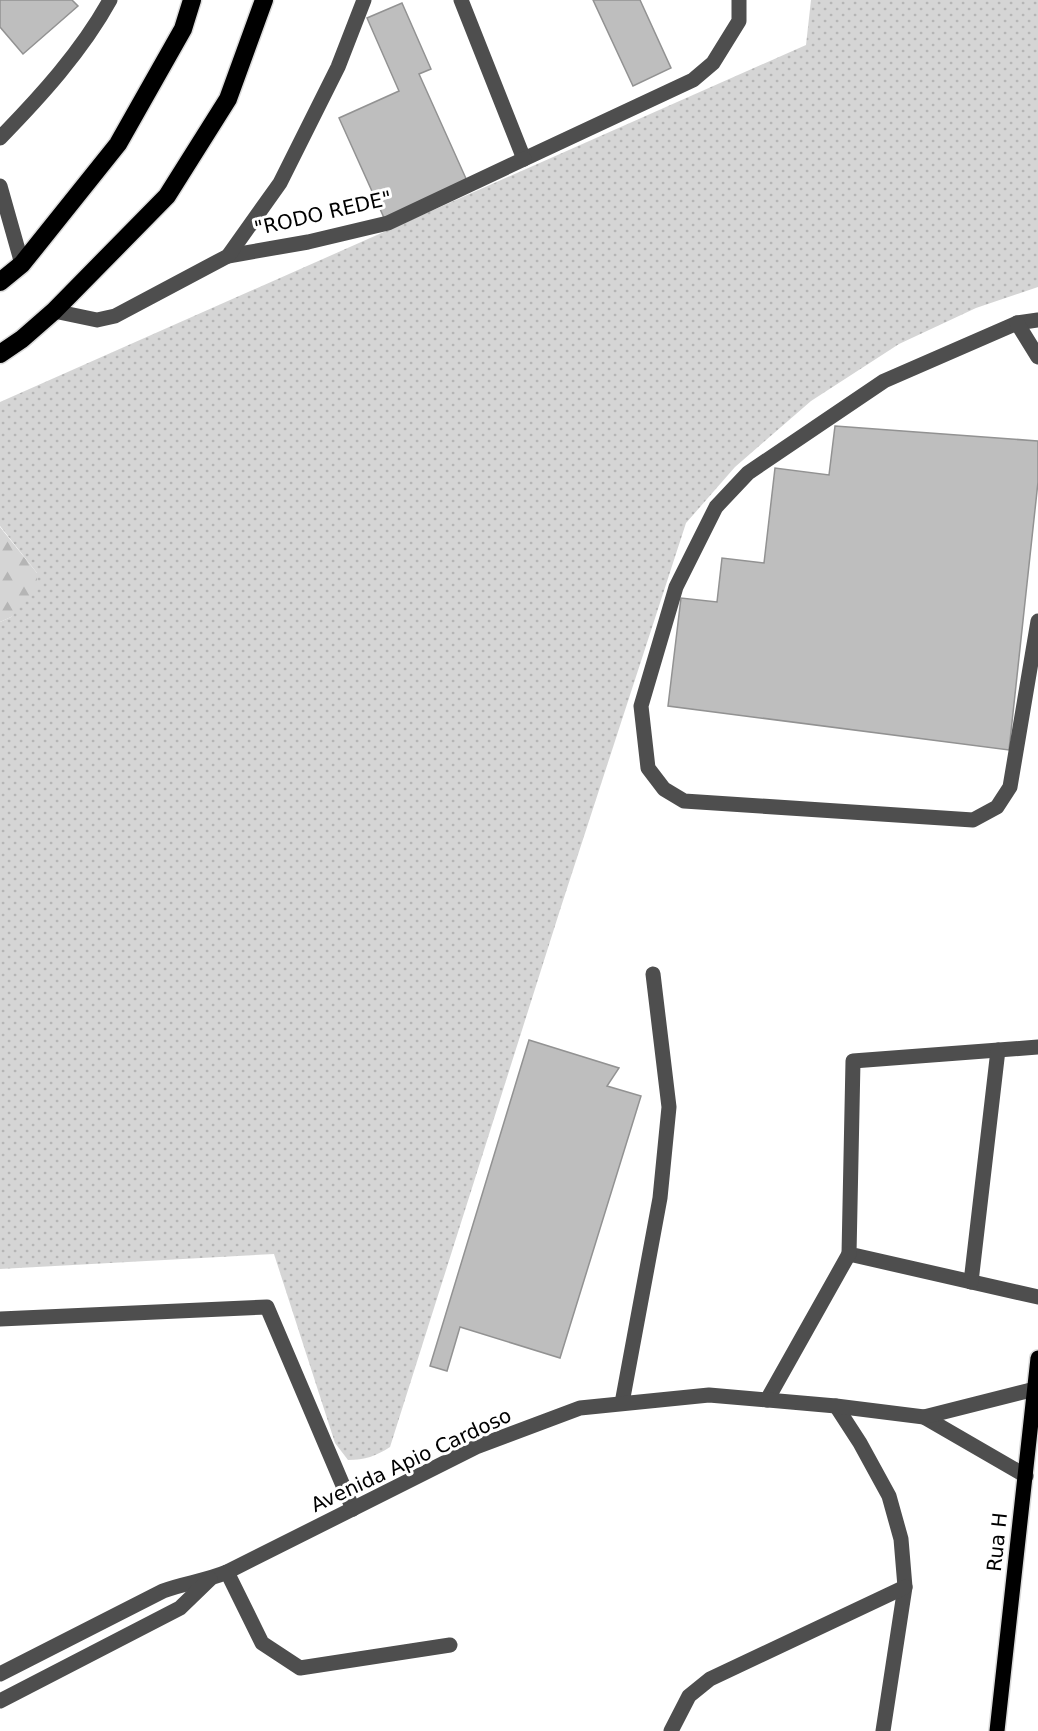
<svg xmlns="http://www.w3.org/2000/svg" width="1038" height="1731" viewBox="0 0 1038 1731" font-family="'DejaVu Sans',sans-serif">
	<defs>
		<pattern id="grass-dots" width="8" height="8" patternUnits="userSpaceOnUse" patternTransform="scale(1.5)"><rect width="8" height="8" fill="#d5d5d5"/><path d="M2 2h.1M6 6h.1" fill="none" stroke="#b5b5b5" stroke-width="1.8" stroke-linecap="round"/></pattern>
		<pattern id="forest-firs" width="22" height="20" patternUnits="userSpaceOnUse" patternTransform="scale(1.5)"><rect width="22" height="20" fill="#d5d5d5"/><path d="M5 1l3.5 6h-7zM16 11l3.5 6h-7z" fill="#b5b5b5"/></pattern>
	</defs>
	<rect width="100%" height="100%" fill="#fff"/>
	<path fill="url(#grass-dots)" d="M811,0H1038V287L976,308L899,344L811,401L735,467L686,523L560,910L390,1447C376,1456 365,1460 348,1460L335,1443L274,1254L0,1269V622L11,617L37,573L0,526V402L806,45Z"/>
	<polygon fill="url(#forest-firs)" points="0,527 37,573 37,588 11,617 0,622"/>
	<g fill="#bebebe" stroke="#929292" stroke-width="1.5">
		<polygon points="0,0 72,0 78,6 23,54 0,27"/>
		<polygon points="593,0 640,0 671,68 633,86"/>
		<polygon points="402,3 431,69 419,74 468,183 385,220 339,118 399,91 367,18"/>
		<polygon points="835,426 1038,441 1038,482 1009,750 668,706 681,598 717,602 722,558 764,563 775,468 829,475"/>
		<polygon points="529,1040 619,1068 607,1086 641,1096 560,1358 460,1327 447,1371 430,1366"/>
	</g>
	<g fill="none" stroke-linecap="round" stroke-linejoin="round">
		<g stroke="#dbdbdb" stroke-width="18">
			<polyline id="major" points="997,1731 1038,1358"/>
		</g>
		<g stroke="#dbdbdb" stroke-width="21">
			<g id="highway">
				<polyline points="0,282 22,264 118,144 183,29 192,0"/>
				<polyline points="0,354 22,339 54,311 167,196 228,99 264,0"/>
			</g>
		</g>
		<g stroke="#4e4e4e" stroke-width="15">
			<polyline points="461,0 524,159 693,80 713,63 739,21 739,0"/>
			<path d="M0,138C40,97 82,51 110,0"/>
			<polyline points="0,186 22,264"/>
			<polyline points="228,256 308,242 388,223 524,159"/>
			<polyline points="54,311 97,320 115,316 228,256 280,183 338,67 364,0"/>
			<polyline points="1038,320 1017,323 884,381 748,473 716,507 676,587 641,706 648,768 664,789 684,801 973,820 997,807 1010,787 1038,621"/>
			<polyline points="1017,323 1038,357"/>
			<polyline points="1038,1047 853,1061 849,1254 1038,1297"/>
			<polyline points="971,1282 998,1050"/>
			<polyline points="0,1319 267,1307 353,1509"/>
			<polyline points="767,1400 849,1254"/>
			<polyline points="622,1403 660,1198 669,1107 653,974"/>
			<polyline points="836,1406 860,1443 889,1496 901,1539 905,1587 883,1731"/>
			<polyline points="924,1417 1026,1476"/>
			<polyline points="227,1572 262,1643 300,1668 450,1645"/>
			<path d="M0,1674L163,1591C184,1583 206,1581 227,1572L476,1447L580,1408L709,1395L836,1406L924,1417L1035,1389"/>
			<polyline points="0,1701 180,1608 210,1579"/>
			<polyline points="671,1731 689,1696 710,1679 905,1587"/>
		</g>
		<use href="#major" stroke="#000" stroke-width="15"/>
		<use href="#highway" stroke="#000" stroke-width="18"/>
	</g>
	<g text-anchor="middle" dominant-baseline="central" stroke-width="6" stroke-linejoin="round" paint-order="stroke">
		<g font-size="20" fill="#000" stroke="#fff">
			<text transform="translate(323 213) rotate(-13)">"RODO REDE"</text>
			<text transform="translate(411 1460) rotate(-25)">Avenida Apio Cardoso</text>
			<text transform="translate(997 1542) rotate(-84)">Rua H</text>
		</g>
	</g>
</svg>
